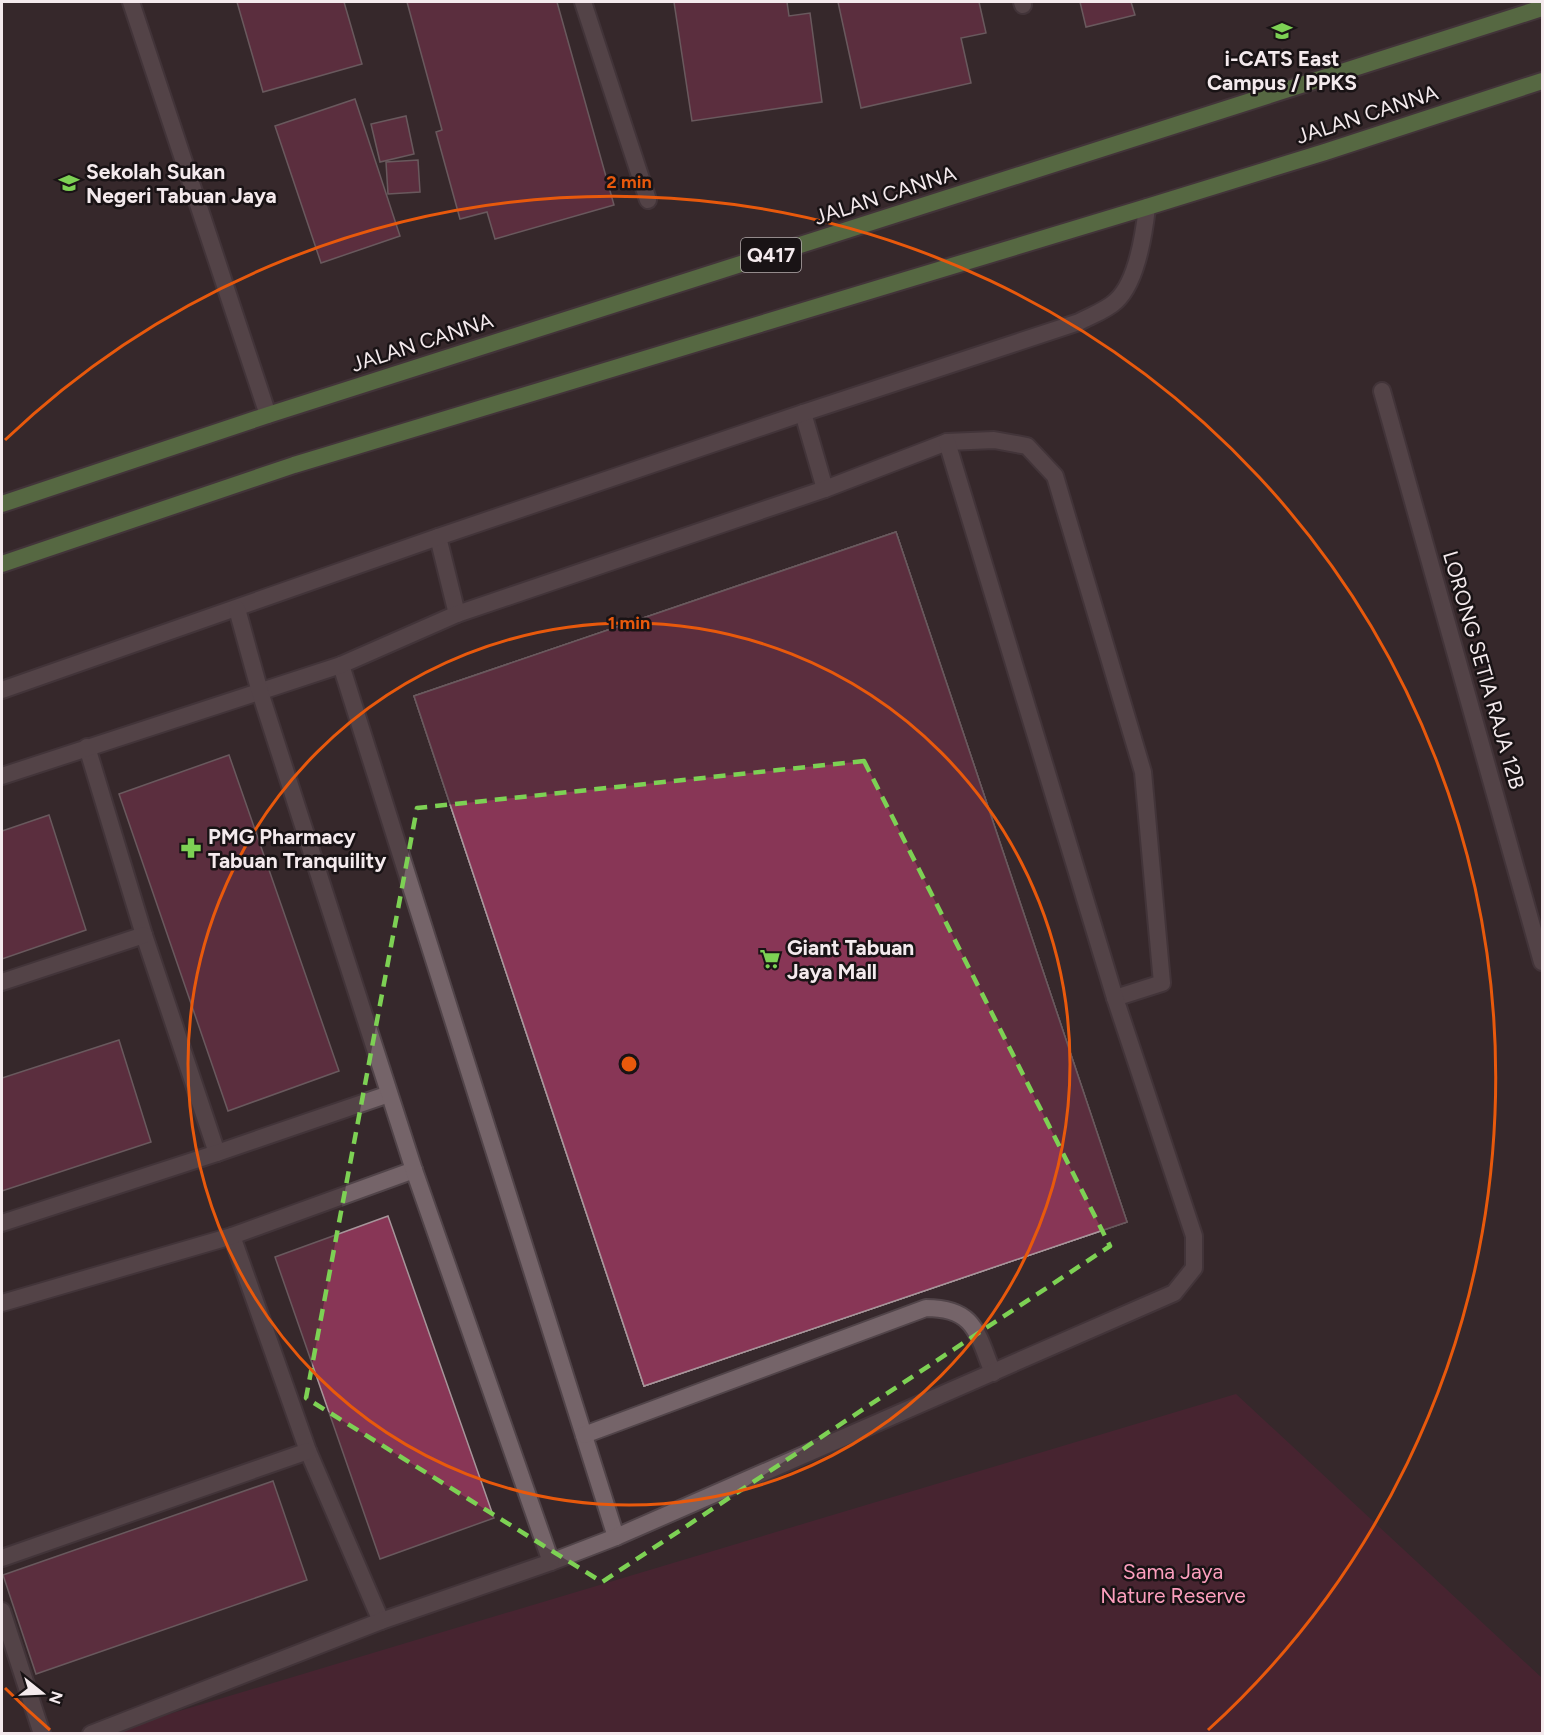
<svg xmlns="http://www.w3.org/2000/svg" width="1544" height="1735" viewBox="0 0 1544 1735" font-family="Figtree,sans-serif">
	<rect width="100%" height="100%" fill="#36282c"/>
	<polygon fill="#5c2037" points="1236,1394 1542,1678 1542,1734 103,1734"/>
	<g fill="#883656" stroke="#a7959a" stroke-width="1.5">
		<polygon points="237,2 344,2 362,64 263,92"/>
		<polygon points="407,2 557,2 614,205 495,239 487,212 460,219 436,132 442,130"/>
		<polygon points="674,2 787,2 789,16 810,13 822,102 692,121"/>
		<polygon points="838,2 979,2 986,33 961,38 971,83 861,108"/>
		<polygon points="1080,2 1131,2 1135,15 1086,27"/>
		<polygon points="355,99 400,236 321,263 275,126"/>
		<polygon points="406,116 414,154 380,162 371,124"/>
		<polygon points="418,160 420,192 388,194 386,162"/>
		<polygon points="896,532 1127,1222 644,1386 414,696"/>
		<polygon points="896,532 1127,1222 644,1386 414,696"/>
		<polygon points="896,532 1127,1222 644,1386 414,696"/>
		<polygon points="229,755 339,1071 228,1111 119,794"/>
		<polygon points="49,815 86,930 2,959 2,831"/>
		<polygon points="119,1040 151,1142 2,1191 2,1078"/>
		<polygon points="388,1216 494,1518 380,1559 275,1257"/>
		<polygon points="273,1481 307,1580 36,1674 3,1575"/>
	</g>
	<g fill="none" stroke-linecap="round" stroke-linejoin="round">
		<g stroke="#514449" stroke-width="20">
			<g id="service">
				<polyline points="803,413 825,489"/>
				<polyline points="438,537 457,614"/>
				<polyline points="341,665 616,1537"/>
				<path d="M2,690L438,537L803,413L1079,322C1090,316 1107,310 1116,301C1137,282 1144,234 1147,207"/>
				<polyline points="87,747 144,935 217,1153"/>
				<polyline points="2,776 341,665 457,614 825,489 947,442 994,440 1027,446 1055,476 1143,772 1162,983 1115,998"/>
				<polyline points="2,982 144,935"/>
				<polyline points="2,1223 217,1153 389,1094"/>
				<polyline points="232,1236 308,1451 381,1621"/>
				<polyline points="2,1303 232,1236 414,1170"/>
				<path d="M584,1435L926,1308C975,1308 977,1333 993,1373"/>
				<polyline points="2,1558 308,1451"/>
				<polyline points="551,1562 616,1537 1174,1293 1194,1268 1194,1236 1115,998 947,442"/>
				<polyline points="2,1611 42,1734"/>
				<polyline points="91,1734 381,1621 551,1562 414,1170 260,692 237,609"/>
			</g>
		</g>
		<g stroke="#514449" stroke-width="20">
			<g id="minor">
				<polyline points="583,2 648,200"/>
				<polyline points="1022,2 1023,5"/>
				<polyline points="1382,391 1542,962"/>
			</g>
		</g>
		<g stroke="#514449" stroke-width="20">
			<polyline id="tertiary" points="131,2 268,415"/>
		</g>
		<g stroke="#514449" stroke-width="20">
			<g id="trunk">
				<polyline points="2,504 268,415 1542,8"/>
				<polyline points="2,564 294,465 1147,207 1325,152 1542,81"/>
			</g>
		</g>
		<use href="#service" stroke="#756469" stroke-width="16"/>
		<use href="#minor" stroke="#756469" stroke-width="16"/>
		<use href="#tertiary" stroke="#756469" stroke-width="16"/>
		<use href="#trunk" stroke="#7cb55d" stroke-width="16"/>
	</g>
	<path d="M0 0H1544V1735H0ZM864,761L1110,1246L602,1582L306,1398L417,808Z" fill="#36282c" fill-opacity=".55" fill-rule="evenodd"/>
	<path fill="none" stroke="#7dd154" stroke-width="4.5" stroke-dasharray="12 8" stroke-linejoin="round" d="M864,761L1110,1246L602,1582L306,1398L417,808Z"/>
	<g fill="none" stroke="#e8590c" stroke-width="3">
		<circle cx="629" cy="1064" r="441"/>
		<path d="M50 1730A882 882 0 0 1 5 1688M5 440A882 882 0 1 1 1208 1730"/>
	</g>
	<defs>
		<g id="university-bare" transform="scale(1.62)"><path d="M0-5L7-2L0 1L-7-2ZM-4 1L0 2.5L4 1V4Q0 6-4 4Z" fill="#7dd154" stroke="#191315" stroke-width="2.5" paint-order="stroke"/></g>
		<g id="school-bare" transform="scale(1.62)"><path d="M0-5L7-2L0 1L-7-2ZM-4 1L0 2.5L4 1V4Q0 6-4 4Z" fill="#7dd154" stroke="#191315" stroke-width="2.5" paint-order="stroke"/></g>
		<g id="pharmacy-bare" transform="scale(1.62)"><path d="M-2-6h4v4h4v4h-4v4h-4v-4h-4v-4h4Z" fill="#7dd154" stroke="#191315" stroke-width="2.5" paint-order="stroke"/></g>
		<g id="supermarket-bare" transform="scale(1.62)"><path d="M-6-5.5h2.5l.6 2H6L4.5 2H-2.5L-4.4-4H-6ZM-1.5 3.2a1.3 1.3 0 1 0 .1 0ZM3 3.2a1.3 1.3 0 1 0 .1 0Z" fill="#7dd154" stroke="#191315" stroke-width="2.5" paint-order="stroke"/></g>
	</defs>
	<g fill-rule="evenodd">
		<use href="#university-bare" x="1282" y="31"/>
		<use href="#school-bare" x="69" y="183"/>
		<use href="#pharmacy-bare" x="191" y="848"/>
		<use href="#supermarket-bare" x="770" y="959"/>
	</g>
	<g text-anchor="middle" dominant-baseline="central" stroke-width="5" stroke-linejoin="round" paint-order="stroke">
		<rect fill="#191315" stroke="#b2aaac" stroke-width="1.5" x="741" y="238" width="60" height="34" rx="4.5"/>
		<g font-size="20" font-weight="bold" fill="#f4eaed">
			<text x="771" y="255">Q417</text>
		</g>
		<g font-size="21" font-weight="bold" fill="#f4eaed" stroke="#191315" text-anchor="start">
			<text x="1282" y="58" text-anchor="middle">i-CATS East<tspan x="1282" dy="24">Campus / PPKS</tspan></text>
			<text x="86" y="171">Sekolah Sukan<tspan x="86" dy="24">Negeri Tabuan Jaya</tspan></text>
			<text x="208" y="836">PMG Pharmacy<tspan x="208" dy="24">Tabuan Tranquility</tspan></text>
			<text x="787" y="947">Giant Tabuan<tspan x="787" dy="24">Jaya Mall</tspan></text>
		</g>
		<g font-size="21" fill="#f4eaed" stroke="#191315">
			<text transform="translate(1367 114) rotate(-18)">JALAN CANNA</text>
			<text transform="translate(885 195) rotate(-18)">JALAN CANNA</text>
			<text transform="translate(422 342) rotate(-18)">JALAN CANNA</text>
			<text transform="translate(1484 670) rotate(74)">LORONG SETIA RAJA 12B</text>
		</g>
		<g font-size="21" fill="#fd9fbe" stroke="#191315">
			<text x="1173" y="1571">Sama Jaya<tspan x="1173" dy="24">Nature Reserve</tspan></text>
		</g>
	</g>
	<circle cx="629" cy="1064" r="9" fill="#e8590c" stroke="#191315" stroke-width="3"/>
	<g font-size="18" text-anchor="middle" font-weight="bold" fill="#e8590c" stroke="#191315" stroke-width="5" stroke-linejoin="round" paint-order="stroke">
		<text x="629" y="188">2 min</text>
		<text x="629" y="629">1 min</text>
	</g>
	<rect width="1544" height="1735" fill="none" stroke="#f4eaed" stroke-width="6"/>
	<g transform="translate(42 1693) rotate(108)" stroke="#191315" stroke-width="4.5" paint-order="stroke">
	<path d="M0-4.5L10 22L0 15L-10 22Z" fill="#f4eaed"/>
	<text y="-9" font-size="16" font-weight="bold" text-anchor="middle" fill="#f4eaed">N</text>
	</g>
</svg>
